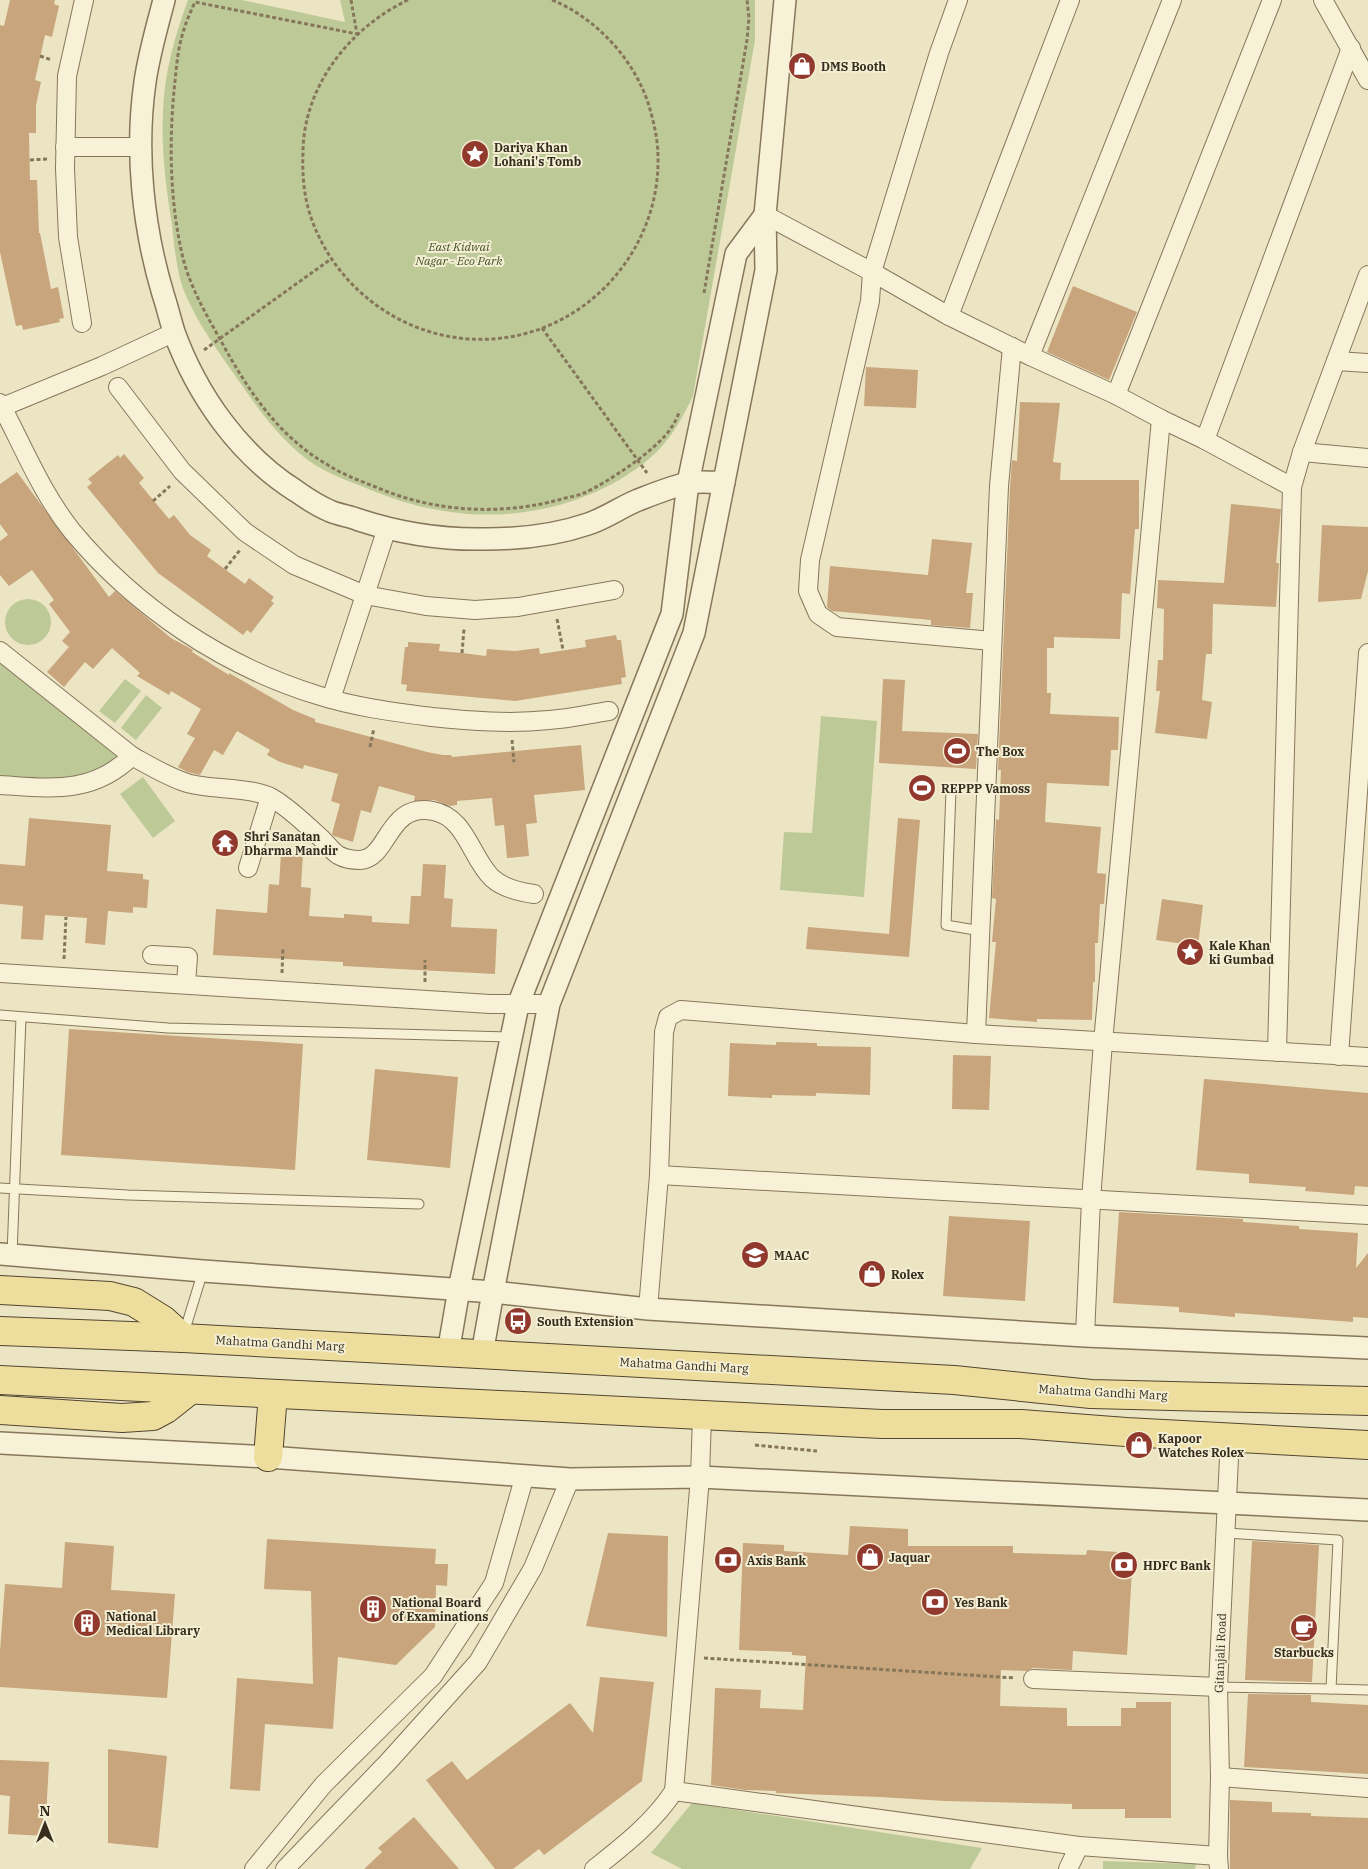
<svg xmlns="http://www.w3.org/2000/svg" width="1368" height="1869" viewBox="0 0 1368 1869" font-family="'IBM Plex Serif',serif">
	<rect width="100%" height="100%" fill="#ece5c4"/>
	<g fill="#bec998">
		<path d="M188,0H242L345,22L340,0H755V40L693,396C682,419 670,441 650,458C595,505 514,523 444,511C417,507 392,499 366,488C343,479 318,470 299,453C276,433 258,409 241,384C220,354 198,325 184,291C177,274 174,244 172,225C166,188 161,149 163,111C164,74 175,35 188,0Z"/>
		<circle cx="28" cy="622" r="23"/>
		<polygon points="0,660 121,760 79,777 53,780 0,777"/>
		<polygon points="125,679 141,691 115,723 99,711"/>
		<polygon points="146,695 162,708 136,740 121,728"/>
		<polygon points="821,716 877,721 864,897 780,890 784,832 812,833"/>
		<polygon points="143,777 175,821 153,838 120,794"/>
		<polygon points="692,1803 982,1848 970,1869 682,1869 651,1853"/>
		<polygon points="1103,1861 1196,1864 1195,1869 1103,1869"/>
	</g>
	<g fill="#c8a57c">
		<polygon points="10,0 55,0 54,4 59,6 52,37 45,35 35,80 41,82 36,105 36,133 29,133 30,180 37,180 39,233 40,233 51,289 58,287 64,318 59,319 60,322 23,330 22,325 16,326 0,252 0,25 4,26"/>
		<polygon points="1073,286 1137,312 1109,380 1047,352"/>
		<polygon points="866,367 918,370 916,408 864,406"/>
		<polygon points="1020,402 1060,403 1053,462 1061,463 1060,480 1139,480 1139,529 1135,529 1130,594 1122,593 1120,639 1054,637 1054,648 1047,648 1047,693 1051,693 1050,714 1119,717 1118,750 1111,750 1109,786 1047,783 1045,822 1101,827 1097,873 1106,874 1104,904 1100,904 1098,943 1095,943 1095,982 1093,982 1092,1020 1037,1019 1037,1022 989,1018 996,942 992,942 996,899 992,898 996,819 999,820 1001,770 998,770 1010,487 1012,460 1017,461"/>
		<polygon points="124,454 144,478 139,483 169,519 174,515 190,535 211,550 207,556 245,584 249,578 274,597 271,601 274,603 251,633 247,630 243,635 158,573 87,487 92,483 88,479 118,455 120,458"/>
		<polygon points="17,472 109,597 115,591 171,638 193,650 192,652 229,675 229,673 293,710 315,719 315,722 427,752 443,755 451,755 452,757 581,745 585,790 534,795 537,823 526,824 529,856 507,858 504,825 495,826 492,798 457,801 457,805 450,806 434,800 414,801 415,796 379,786 371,813 361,810 353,842 334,836 332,834 340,804 331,801 338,774 304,765 303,769 280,762 267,755 270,750 237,731 223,755 214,750 200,775 187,772 178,767 195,738 187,734 201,709 171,691 169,695 137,676 140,673 112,648 93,669 85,662 64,687 47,672 69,647 62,641 70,632 49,604 54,600 32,570 9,586 0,575 0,541 8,535 0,524 0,484"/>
		<polygon points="1231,504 1281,509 1276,563 1279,563 1276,607 1213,604 1212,654 1206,654 1202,700 1212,702 1207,739 1155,733 1160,691 1156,691 1158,660 1163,660 1164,609 1157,608 1158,580 1224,583"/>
		<polygon points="1322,525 1368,527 1368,571 1361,599 1318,602"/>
		<polygon points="932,539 972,543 966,593 973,593 970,628 931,625 931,620 832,611 827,607 830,566 928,575"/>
		<polygon points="616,635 617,640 621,640 626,677 621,678 622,684 515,701 406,691 407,685 401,684 405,647 408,647 408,642 440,644 439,651 462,653 486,656 487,649 515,651 539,648 540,654 586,647 585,640"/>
		<polygon points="883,679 905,680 902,731 978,734 976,769 879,763"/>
		<polygon points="29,818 111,825 107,871 143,874 143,879 149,880 147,908 133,907 133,913 108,911 105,945 85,943 87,918 45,915 43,940 21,939 23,906 0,904 0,864 25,866"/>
		<polygon points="898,818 920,820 909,957 806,949 808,927 889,934"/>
		<polygon points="281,853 303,854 301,887 311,888 309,916 344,918 344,914 372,916 372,922 409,924 411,896 421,896 423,864 446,865 444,898 453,899 451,927 497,929 495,974 361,967 343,966 343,962 213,955 216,909 267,913 269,884 279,885"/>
		<polygon points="1162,899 1203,905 1198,946 1156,940"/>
		<polygon points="69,1029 303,1044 295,1170 61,1155"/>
		<polygon points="776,1042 817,1043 817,1046 871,1047 870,1095 816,1093 816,1096 772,1095 772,1098 728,1096 730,1043 776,1045"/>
		<polygon points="953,1055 991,1056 989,1110 952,1109"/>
		<polygon points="375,1069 458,1077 450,1168 367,1160"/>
		<polygon points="1204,1079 1368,1093 1368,1187 1355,1186 1354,1195 1305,1191 1306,1187 1249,1183 1249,1174 1196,1170"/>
		<polygon points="1119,1212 1243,1219 1243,1222 1299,1226 1299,1229 1358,1233 1356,1268 1368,1253 1368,1318 1353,1317 1353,1322 1235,1313 1235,1317 1179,1312 1179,1307 1113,1303"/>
		<polygon points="949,1216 1030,1221 1025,1301 943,1296"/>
		<polygon points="850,1526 908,1529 908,1546 1013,1546 1013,1553 1086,1555 1087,1550 1133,1553 1127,1655 1073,1651 1072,1670 1033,1668 1027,1671 1001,1670 1000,1706 1067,1708 1067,1726 1121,1726 1121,1708 1136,1708 1136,1702 1171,1702 1171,1818 1125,1818 1125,1809 1072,1809 1072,1804 945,1801 880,1797 776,1793 776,1791 745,1790 711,1785 715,1688 761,1690 760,1708 803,1710 806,1656 792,1655 792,1652 739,1650 743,1543 784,1545 784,1551 848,1555"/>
		<polygon points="608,1533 668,1536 667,1637 586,1626"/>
		<polygon points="267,1539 436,1549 435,1564 448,1564 447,1586 436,1585 435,1627 396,1665 338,1657 333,1729 265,1724 260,1791 230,1789 237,1678 313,1684 311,1591 264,1589"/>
		<polygon points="1252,1541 1319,1545 1312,1682 1245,1680"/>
		<polygon points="65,1542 114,1546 111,1590 175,1594 167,1698 0,1687 0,1651 5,1584 62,1588"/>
		<polygon points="600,1677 654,1682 642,1781 544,1855 539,1849 513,1869 495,1869 426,1780 452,1761 467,1780 570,1703 593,1733"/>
		<polygon points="1248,1694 1311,1695 1311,1702 1368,1705 1368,1774 1244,1767"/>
		<polygon points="108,1749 167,1756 158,1848 108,1843"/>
		<polygon points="0,1760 49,1762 45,1836 8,1834 10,1796 0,1795"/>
		<polygon points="1230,1800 1272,1802 1272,1812 1311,1813 1311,1816 1368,1818 1368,1869 1230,1869"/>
		<polygon points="414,1817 459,1869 364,1869 382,1852 378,1848"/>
	</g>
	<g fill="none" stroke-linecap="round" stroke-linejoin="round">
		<g stroke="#86775b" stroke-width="11">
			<g id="service">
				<polyline points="951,790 946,925 981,931"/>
				<polyline points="0,1015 168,1028 511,1037"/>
				<polyline points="0,1188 128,1195 419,1204"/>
				<polyline points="12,1255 21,1017"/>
				<polyline points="184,1333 203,1271"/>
				<polyline points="1226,1533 1338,1540 1331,1689 1368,1690"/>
				<polyline points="1218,1687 1331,1689"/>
			</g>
		</g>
		<g stroke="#86775b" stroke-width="20">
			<g id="minor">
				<polyline points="958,0 939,53 872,272 870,301 810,560 808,591 818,614 837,627 992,641"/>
				<polyline points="1323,0 1368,80"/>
				<polyline points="65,147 142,147"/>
				<polyline points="765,215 872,272 949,316 1030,356 1116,395 1161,419 1205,440 1292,487"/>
				<polyline points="949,316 1070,0"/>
				<polyline points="82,323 68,237 65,168 67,76 84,0"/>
				<polyline points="1030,356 1172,0"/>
				<polyline points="1336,361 1368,363"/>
				<polyline points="118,387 182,471 245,532 294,565 365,595 426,606 475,610 518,607 614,590"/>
				<polyline points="1116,395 1272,0"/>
				<path d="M0,403C23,446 41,492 72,531C135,607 223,666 317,695C354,707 394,712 432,717C471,721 510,724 549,720C569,719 589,714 609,711"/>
				<polyline points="0,408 102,366 175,332"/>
				<polyline points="1205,440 1351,48"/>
				<polyline points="1302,452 1368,458"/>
				<path d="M0,651L132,756C92,795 50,788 0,785"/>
				<polyline points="331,699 387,528"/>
				<path d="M132,756C150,766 168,777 187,783C210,790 253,787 272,798C291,809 306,825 322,839C327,844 332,851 338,855C345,859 353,860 360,860C389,859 387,802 433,811C466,817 471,858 492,878C503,888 519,892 534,894"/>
				<polyline points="248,868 270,797"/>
				<polyline points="152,955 188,957 186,984"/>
				<polyline points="0,973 490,1004 549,1004"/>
				<polyline points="976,1034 999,486 1012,347"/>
				<polyline points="1277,1052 1292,487 1302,452 1368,275"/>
				<polyline points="1339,1056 1368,653"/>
				<polyline points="659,1175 1368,1215"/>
				<polyline points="648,1309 659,1175 664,1032 668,1017 681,1010 976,1034 1368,1057"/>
				<polyline points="1085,1336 1091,1200 1103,1042 1161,419"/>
				<polyline points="1033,1679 1218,1687"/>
				<polyline points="1220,1777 1368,1788"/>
				<polyline points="674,1791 700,1477 702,1416"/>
				<polyline points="254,1869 324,1784 433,1676 494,1583 525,1475"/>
				<polyline points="285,1869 388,1762 478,1662 533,1568 570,1479"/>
				<path d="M594,1869C623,1846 653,1823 674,1791L1079,1846L1218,1856"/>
				<polyline points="1068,1869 1079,1846"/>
				<polyline points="1219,1869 1218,1856 1220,1777 1218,1687 1230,1437"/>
			</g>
		</g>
		<g stroke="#86775b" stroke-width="24">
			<g id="tertiary">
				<path d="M164,0C157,27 149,54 145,82C135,152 143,227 163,294C167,306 170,319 174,332C197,395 239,455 296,491C306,498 318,506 330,511C339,515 349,516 359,520C399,533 443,540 486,539C520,539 556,535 588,524C606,518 621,507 638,500C651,495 676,485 689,483C701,481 713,483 724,482"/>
				<polyline points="0,1254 203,1271 493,1292 648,1309 1085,1336 1368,1348"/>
				<polyline points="448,1353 459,1289 518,1005 672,614 688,483 736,254 765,215"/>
				<polyline points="482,1354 493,1292 549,1004 694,633 766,270 765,215 785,0"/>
				<polyline points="0,1443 268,1457 570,1479 700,1477 1368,1510"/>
			</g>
		</g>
		<g stroke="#53452f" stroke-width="30">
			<g id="primary">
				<polyline points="0,1290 110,1296 134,1302 163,1320 183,1338"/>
				<polyline points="0,1331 183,1338 954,1380 1091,1394 1368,1401"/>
				<polyline points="0,1380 882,1424 1021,1424 1126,1432 1368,1445"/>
				<polyline points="0,1410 122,1418 153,1416 166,1409 190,1390"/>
				<polyline points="268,1457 273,1394"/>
			</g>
		</g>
		<g stroke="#86775b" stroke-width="3" stroke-dasharray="4 2.5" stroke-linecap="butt">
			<path d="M351,0L357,34L195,2C190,13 185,24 182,36C177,53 176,73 174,91C169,145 170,200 182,254C190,289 209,319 226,350C251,395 282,439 328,465C343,475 361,481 378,488C435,512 501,516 562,499C569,497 577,496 584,493C607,483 658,449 671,428C675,423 677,417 680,411"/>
			<path d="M408,0C351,27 304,85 303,151C302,176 304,200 313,223C341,296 414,344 492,339C587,333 660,250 658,157C658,142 655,128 651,113C639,65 599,19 552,0"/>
			<polyline points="40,56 52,60"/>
			<polyline points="30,160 47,159"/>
			<polyline points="704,293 747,40 749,18 747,0"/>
			<polyline points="542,328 647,473"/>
			<polyline points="204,350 331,259"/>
			<polyline points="153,501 170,486"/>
			<polyline points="225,569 240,550"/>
			<polyline points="557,619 563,650"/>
			<polyline points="462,653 464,629"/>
			<polyline points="512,740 514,762"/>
			<polyline points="370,747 374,728"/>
			<polyline points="64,959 66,917"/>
			<polyline points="282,973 283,948"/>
			<polyline points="425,982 425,960"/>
			<polyline points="755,1445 817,1451"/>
			<polyline points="704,1658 1015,1678"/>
		</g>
		<use href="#service" stroke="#f7f1d7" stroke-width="9"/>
		<use href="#minor" stroke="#f7f1d7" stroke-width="18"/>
		<use href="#tertiary" stroke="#f7f1d7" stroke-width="21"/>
		<use href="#primary" stroke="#edde9e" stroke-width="28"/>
	</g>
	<defs>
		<g id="shop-disc" transform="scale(1.4375)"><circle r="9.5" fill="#92392e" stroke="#f4eed3"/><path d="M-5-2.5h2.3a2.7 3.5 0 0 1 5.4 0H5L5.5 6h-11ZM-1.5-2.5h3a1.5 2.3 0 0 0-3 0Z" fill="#fff"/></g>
		<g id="sight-disc" transform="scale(1.4375)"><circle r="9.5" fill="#92392e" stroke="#f4eed3"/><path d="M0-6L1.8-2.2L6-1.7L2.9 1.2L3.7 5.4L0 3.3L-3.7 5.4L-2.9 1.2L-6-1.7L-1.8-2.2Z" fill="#fff"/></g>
		<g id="stadium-disc" transform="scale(1.4375)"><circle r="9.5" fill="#92392e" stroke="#f4eed3"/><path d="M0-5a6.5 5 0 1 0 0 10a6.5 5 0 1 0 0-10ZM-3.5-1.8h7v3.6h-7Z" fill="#fff"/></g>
		<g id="temple-disc" transform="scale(1.4375)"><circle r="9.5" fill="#92392e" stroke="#f4eed3"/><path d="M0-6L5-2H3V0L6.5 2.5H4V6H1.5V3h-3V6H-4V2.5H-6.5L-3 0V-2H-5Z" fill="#fff"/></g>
		<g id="school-disc" transform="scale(1.4375)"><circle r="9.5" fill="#92392e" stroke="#f4eed3"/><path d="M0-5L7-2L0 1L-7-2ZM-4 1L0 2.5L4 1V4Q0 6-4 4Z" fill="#fff"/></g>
		<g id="bus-disc" transform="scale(1.4375)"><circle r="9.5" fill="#92392e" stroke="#f4eed3"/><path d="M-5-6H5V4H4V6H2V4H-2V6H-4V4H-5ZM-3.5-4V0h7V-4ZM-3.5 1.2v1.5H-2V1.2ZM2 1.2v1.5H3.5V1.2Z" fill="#fff"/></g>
		<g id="bank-disc" transform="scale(1.4375)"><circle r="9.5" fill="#92392e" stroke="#f4eed3"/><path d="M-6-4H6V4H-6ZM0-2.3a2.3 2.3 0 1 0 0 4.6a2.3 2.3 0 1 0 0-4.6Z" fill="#fff"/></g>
		<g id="building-disc" transform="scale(1.4375)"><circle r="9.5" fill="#92392e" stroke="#f4eed3"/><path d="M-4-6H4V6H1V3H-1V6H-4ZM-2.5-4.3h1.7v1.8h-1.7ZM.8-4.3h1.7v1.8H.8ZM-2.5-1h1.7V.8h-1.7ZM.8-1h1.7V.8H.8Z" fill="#fff"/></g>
		<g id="cafe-disc" transform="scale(1.4375)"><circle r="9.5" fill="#92392e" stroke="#f4eed3"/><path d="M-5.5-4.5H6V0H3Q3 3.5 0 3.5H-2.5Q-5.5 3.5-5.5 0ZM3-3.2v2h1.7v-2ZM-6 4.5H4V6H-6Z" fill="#fff"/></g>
	</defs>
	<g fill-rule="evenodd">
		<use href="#shop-disc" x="802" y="66"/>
		<use href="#sight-disc" x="475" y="154"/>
		<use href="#stadium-disc" x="957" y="751"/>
		<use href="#stadium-disc" x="922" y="788"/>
		<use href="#temple-disc" x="225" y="843"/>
		<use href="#sight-disc" x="1190" y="952"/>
		<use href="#school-disc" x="755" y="1255"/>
		<use href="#shop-disc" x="872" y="1274"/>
		<use href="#bus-disc" x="518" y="1321"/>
		<use href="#shop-disc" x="1139" y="1445"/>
		<use href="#shop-disc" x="870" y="1557"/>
		<use href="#bank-disc" x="728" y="1560"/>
		<use href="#bank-disc" x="1124" y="1565"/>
		<use href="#bank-disc" x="935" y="1602"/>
		<use href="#building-disc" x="373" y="1609"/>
		<use href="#building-disc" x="87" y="1623"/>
		<use href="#cafe-disc" x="1304" y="1628"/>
	</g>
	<g text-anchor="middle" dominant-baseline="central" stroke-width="4" stroke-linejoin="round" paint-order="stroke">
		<g font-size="12" font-weight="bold" fill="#362d1f" stroke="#f4eed3" text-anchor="start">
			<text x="821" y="66">DMS Booth</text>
			<text x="494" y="147">Dariya Khan<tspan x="494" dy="14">Lohani's Tomb</tspan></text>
			<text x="976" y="751">The Box</text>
			<text x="941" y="788">REPPP Vamoss</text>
			<text x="244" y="836">Shri Sanatan<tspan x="244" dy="14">Dharma Mandir</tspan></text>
			<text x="1209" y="945">Kale Khan<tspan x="1209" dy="14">ki Gumbad</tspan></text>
			<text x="774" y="1255">MAAC</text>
			<text x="891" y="1274">Rolex</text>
			<text x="537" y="1321">South Extension</text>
			<text x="1158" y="1438">Kapoor<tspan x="1158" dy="14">Watches Rolex</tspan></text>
			<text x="889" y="1557">Jaquar</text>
			<text x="747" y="1560">Axis Bank</text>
			<text x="1143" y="1565">HDFC Bank</text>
			<text x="392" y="1602">National Board<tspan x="392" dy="14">of Examinations</tspan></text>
			<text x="954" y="1602">Yes Bank</text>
			<text x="106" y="1616">National<tspan x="106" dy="14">Medical Library</tspan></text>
			<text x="1304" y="1652" text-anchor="middle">Starbucks</text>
		</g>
		<g font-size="12" font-style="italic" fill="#425226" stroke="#f4eed3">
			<text x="459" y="246">East Kidwai<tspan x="459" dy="14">Nagar - Eco Park</tspan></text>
		</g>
		<g font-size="12" fill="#362d1f" stroke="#f4eed3">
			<text transform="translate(280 1343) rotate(3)">Mahatma Gandhi Marg</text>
			<text transform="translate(684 1365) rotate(3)">Mahatma Gandhi Marg</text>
			<text transform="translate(1103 1392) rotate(3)">Mahatma Gandhi Marg</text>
			<text transform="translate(1220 1653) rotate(-88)">Gitanjali Road</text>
		</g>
	</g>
	<g transform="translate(45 1824)" stroke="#f4eed3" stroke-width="4" paint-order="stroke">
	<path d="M0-4L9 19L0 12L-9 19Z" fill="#362d1f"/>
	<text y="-8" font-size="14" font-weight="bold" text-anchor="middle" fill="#362d1f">N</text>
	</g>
</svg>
